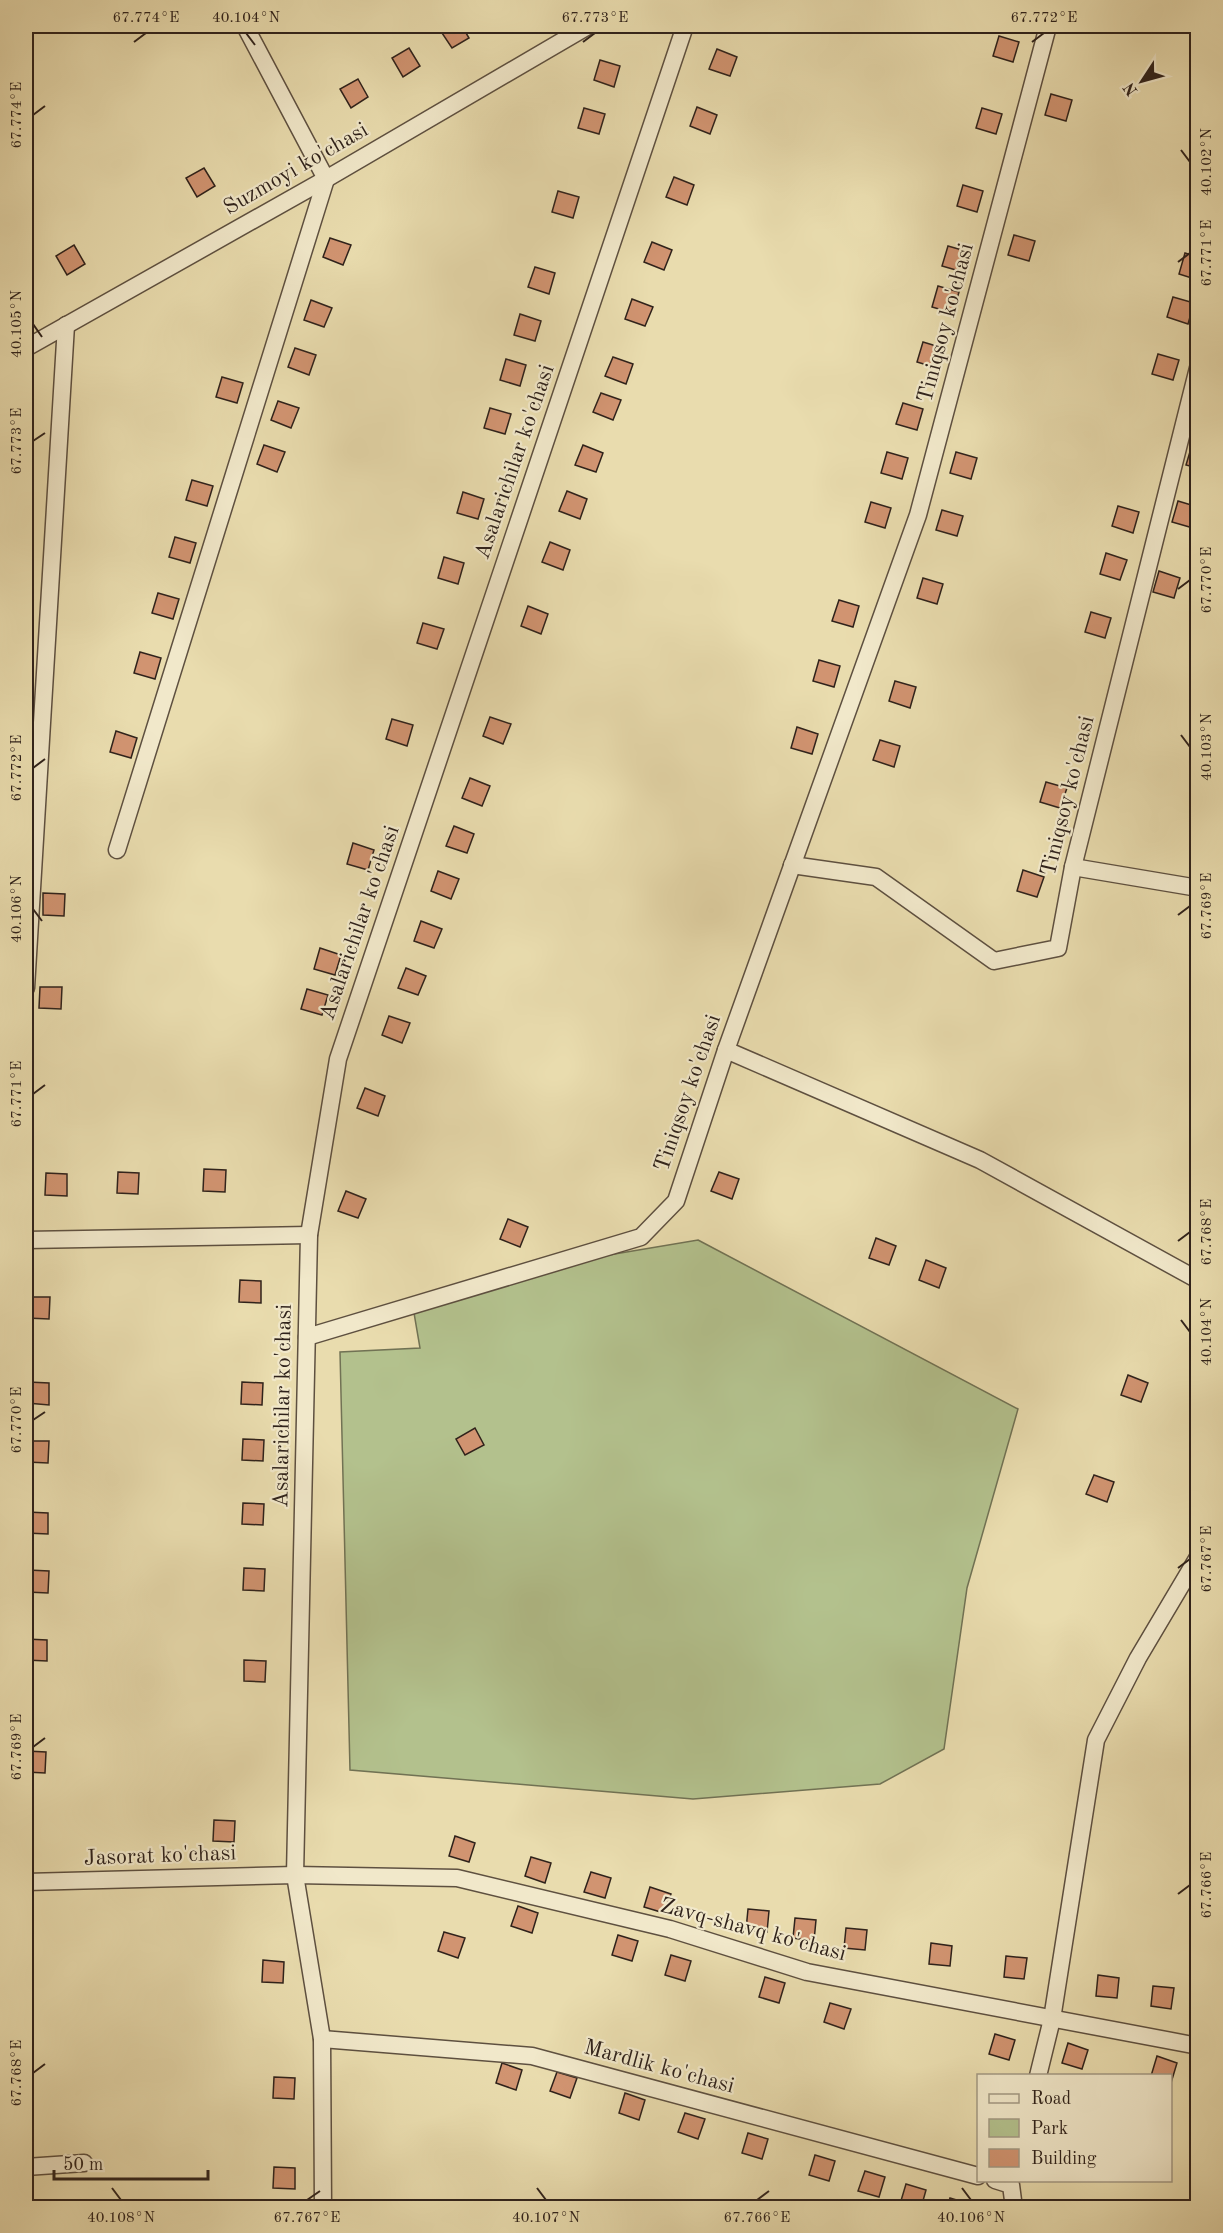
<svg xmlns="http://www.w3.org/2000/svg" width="1223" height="2233" viewBox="0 0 1223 2233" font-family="'Old Standard TT',serif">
	<rect width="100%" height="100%" fill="#e9dcae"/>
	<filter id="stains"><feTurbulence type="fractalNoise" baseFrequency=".00333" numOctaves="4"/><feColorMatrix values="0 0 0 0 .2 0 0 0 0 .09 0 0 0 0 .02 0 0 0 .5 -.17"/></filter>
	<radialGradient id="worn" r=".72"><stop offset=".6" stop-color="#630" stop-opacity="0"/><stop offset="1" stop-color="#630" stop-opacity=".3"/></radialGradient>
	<polygon fill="#b3c18d" stroke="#717254" stroke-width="1.5" points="698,1240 1018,1409 967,1588 944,1749 880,1784 693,1799 350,1770 340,1352 420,1348 414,1313 567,1262"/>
	<g fill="#d19471" stroke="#2f221b" stroke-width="1.5">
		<polygon points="447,26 462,26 469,38 452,48 440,30"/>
		<polygon points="999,36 1019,42 1013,62 993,56"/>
		<polygon points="409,48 420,66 403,77 392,58"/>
		<polygon points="717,49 737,57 730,76 709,69"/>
		<polygon points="600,60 620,66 614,87 594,80"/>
		<polygon points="358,79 368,97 351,108 340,89"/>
		<polygon points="1051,94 1072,100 1066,121 1045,115"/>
		<polygon points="697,107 717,115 710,134 690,126"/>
		<polygon points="584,108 605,114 599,134 578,128"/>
		<polygon points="982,108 1002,114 996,134 976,128"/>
		<polygon points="204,168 215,186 197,197 186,178"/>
		<polygon points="674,177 694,185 687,205 666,197"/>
		<polygon points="963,185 983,191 977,212 957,206"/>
		<polygon points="558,191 579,197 573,218 552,212"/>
		<polygon points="1014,235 1035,241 1029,261 1008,255"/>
		<polygon points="330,238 351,245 343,265 323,257"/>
		<polygon points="652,242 672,250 664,270 644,262"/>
		<polygon points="74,245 85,264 67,275 56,256"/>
		<polygon points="948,246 969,252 963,272 942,266"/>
		<polygon points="1185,253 1198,257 1198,280 1179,274"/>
		<polygon points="535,267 555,273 549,294 528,287"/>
		<polygon points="938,286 959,292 953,313 932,307"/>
		<polygon points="1173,297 1194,303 1188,324 1167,317"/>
		<polygon points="632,299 653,307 645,326 625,319"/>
		<polygon points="311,300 332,308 324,327 304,320"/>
		<polygon points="520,314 541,321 535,341 514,335"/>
		<polygon points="923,342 943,348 937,368 917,362"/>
		<polygon points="295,348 316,355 309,375 288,367"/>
		<polygon points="1158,354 1179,360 1173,380 1152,374"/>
		<polygon points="613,357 633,364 626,384 605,376"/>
		<polygon points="506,359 526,365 520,386 500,380"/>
		<polygon points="222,377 243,383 237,403 216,397"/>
		<polygon points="601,393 621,400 613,420 593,412"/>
		<polygon points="278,401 299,408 291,428 271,420"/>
		<polygon points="903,403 923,409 917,430 896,424"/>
		<polygon points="490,408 511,414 505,434 484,428"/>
		<polygon points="264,445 285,452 277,472 257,464"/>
		<polygon points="583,445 603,453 596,472 575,465"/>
		<polygon points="1192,445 1198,446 1198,468 1186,465"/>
		<polygon points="887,452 908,458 902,479 881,473"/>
		<polygon points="956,452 977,458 971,479 950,473"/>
		<polygon points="192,480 213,486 207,506 186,500"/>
		<polygon points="567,491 587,499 580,519 559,511"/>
		<polygon points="463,492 484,499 478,519 457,513"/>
		<polygon points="1178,501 1198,507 1193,528 1172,522"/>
		<polygon points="871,502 891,508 885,528 865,522"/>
		<polygon points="1118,506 1139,512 1133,533 1112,526"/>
		<polygon points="942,510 963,516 957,536 936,530"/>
		<polygon points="175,537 196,543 190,563 169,557"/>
		<polygon points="550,542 570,550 563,570 542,562"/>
		<polygon points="1106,553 1127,560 1120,580 1100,574"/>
		<polygon points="444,557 464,563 458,584 438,578"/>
		<polygon points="1159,571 1180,578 1174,598 1153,592"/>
		<polygon points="923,578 943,584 937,604 917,598"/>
		<polygon points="158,593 179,599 173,619 152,613"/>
		<polygon points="839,600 859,606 853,627 832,621"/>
		<polygon points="528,606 548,614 541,634 521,626"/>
		<polygon points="1091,612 1111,618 1105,638 1085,632"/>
		<polygon points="423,623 444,629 437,649 417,643"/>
		<polygon points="140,652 161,658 155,679 134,673"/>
		<polygon points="819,660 840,666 834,687 813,681"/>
		<polygon points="895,681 916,687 910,708 889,701"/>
		<polygon points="490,717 511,724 503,744 483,736"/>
		<polygon points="392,719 413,725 407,746 386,739"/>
		<polygon points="797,727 818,734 812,754 791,748"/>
		<polygon points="116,731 137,738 131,758 110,752"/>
		<polygon points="880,740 900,746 894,767 873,760"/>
		<polygon points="470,778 490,786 482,806 462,798"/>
		<polygon points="1046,782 1067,788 1060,808 1040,802"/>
		<polygon points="454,826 474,834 467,853 446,846"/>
		<polygon points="353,843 374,850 368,870 347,864"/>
		<polygon points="1023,870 1044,877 1037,897 1017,891"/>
		<polygon points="438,871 459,879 451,899 431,891"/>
		<polygon points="43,893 65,894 64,916 43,915"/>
		<polygon points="421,921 442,929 434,948 414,941"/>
		<polygon points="320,948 341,955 335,975 314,969"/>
		<polygon points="406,968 426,976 418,995 398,988"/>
		<polygon points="40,987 62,987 61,1009 39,1008"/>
		<polygon points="307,989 328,995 322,1015 301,1009"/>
		<polygon points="389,1016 410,1023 402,1043 382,1035"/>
		<polygon points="365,1088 385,1096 378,1116 357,1108"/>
		<polygon points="204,1169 226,1170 225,1192 203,1191"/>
		<polygon points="118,1172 139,1173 138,1194 117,1193"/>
		<polygon points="719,1172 739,1179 732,1199 711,1191"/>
		<polygon points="46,1173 67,1174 67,1196 45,1195"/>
		<polygon points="346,1191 366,1199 358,1218 338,1211"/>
		<polygon points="508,1219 528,1227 520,1247 500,1239"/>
		<polygon points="876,1238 896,1246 889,1265 869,1258"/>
		<polygon points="926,1260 946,1268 939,1288 919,1280"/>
		<polygon points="240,1280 261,1281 261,1303 239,1302"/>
		<polygon points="28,1297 50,1297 49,1319 27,1318"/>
		<polygon points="1128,1375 1148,1383 1141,1402 1121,1395"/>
		<polygon points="28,1382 49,1383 49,1405 27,1403"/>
		<polygon points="242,1382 263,1383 262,1405 241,1404"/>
		<polygon points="475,1428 484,1445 465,1455 456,1439"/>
		<polygon points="243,1439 264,1440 263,1461 242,1460"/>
		<polygon points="28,1441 49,1441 48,1463 27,1462"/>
		<polygon points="1094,1475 1114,1482 1107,1502 1086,1494"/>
		<polygon points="243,1503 264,1504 263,1525 242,1524"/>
		<polygon points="27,1512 48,1513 48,1534 26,1533"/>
		<polygon points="244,1568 265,1569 264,1591 243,1590"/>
		<polygon points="28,1570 49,1571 48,1593 27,1592"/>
		<polygon points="26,1639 47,1640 47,1661 26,1660"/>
		<polygon points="244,1660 266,1661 265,1682 244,1681"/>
		<polygon points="26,1751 46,1752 45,1773 26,1772"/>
		<polygon points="214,1820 235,1821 234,1842 213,1841"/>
		<polygon points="455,1836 475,1843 469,1862 449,1856"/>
		<polygon points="531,1857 551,1863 545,1883 525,1876"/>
		<polygon points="591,1872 611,1878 605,1898 584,1892"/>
		<polygon points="650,1887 671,1894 664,1913 644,1907"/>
		<polygon points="518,1906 538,1913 532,1933 511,1926"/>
		<polygon points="748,1909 769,1911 767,1932 746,1930"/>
		<polygon points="795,1918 816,1920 814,1941 793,1938"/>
		<polygon points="846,1928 867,1930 865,1950 844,1948"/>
		<polygon points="444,1932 465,1938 458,1958 438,1951"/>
		<polygon points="618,1935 638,1941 632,1961 612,1955"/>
		<polygon points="931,1943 952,1946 950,1966 929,1964"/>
		<polygon points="671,1955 691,1961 685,1981 665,1975"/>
		<polygon points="1006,1956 1027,1958 1024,1979 1004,1977"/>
		<polygon points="263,1960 284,1962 283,1983 262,1982"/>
		<polygon points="1098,1975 1119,1978 1117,1998 1096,1996"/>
		<polygon points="765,1977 785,1983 779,2003 759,1997"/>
		<polygon points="1153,1986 1174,1988 1171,2009 1151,2006"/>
		<polygon points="830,2003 851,2009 844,2029 824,2022"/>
		<polygon points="995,2034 1015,2040 1009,2060 989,2054"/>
		<polygon points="1068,2043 1088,2050 1082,2069 1062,2063"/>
		<polygon points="1157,2056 1177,2063 1171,2083 1170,2076 1151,2076"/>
		<polygon points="502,2063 522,2070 516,2090 496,2083"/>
		<polygon points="557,2072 577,2078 570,2098 550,2091"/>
		<polygon points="274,2077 295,2078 294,2099 273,2098"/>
		<polygon points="625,2093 645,2100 639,2120 619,2113"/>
		<polygon points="685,2113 705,2119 698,2139 678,2132"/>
		<polygon points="748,2133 768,2139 762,2159 742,2153"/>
		<polygon points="815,2155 835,2161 829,2181 809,2175"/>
		<polygon points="274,2167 295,2168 295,2189 273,2188"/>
		<polygon points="865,2171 885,2177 879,2197 858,2191"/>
		<polygon points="906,2184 926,2190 921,2208 911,2208 900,2204"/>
		<polygon points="950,2198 970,2204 969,2208 947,2208"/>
		<polygon points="387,2200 407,2206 407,2208 385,2208"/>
	</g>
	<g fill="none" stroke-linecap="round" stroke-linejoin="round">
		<g stroke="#5e5040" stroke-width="19">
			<g id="street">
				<polyline points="26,348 326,179 588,26"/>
				<polyline points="117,850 326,179 245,26"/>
				<polyline points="792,865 876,877 994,961 1058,948 1073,867 1198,368"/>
				<polyline points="1073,867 1198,888"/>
				<polyline points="26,988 66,325"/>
				<polyline points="726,1050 980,1160 1198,1280"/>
				<polyline points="26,1240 309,1235"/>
				<polyline points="307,1337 641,1237 676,1201 726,1050 918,515 1048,26"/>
				<polyline points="26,1882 295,1875 457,1878 670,1929 807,1972 1198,2046"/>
				<polyline points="322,2039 532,2056 978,2176"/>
				<polyline points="1038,2076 1052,2019 1096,1740 1138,1658 1198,1557"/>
				<polyline points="26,2167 84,2163"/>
				<polyline points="995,2180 1011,2185 1014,2208"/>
				<polyline points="323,2208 322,2039 295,1875 309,1235 338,1059 685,26"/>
			</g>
		</g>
		<use href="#street" stroke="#f1e8ca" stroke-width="16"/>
	</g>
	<path fill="none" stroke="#2f221b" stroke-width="2" d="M246,33L255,45M134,42L146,33M583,42L595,33M1032,42L1044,33M33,115L45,106M1181,150L1190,162M1178,262L1190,253M33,324L42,337M33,441L45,433M1178,589L1190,580M1181,735L1190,747M33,768L45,759M33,909L42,921M1178,915L1190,906M33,1094L45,1085M1178,1241L1190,1232M1181,1320L1190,1332M33,1420L45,1412M1178,1568L1190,1559M33,1747L45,1738M1178,1894L1190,1885M33,2073L45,2064M112,2188L121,2200M537,2188L546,2200M962,2188L971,2200M307,2200L320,2191M757,2200L769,2191"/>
	<g text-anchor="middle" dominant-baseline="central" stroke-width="4.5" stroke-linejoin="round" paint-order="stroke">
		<g font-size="22" fill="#2f221b" stroke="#f1e8ca">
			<text transform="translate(296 169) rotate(-30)">Suzmoyi ko'chasi</text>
			<text transform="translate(946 323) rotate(-75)">Tiniqsoy ko'chasi</text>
			<text transform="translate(515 462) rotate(-71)">Asalarichilar ko'chasi</text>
			<text transform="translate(1068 796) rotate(-76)">Tiniqsoy ko'chasi</text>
			<text transform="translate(360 923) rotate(-71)">Asalarichilar ko'chasi</text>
			<text transform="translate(688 1093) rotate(-71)">Tiniqsoy ko'chasi</text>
			<text transform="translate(283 1406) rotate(-89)">Asalarichilar ko'chasi</text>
			<text transform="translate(160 1856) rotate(-2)">Jasorat ko'chasi</text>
			<text transform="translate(753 1930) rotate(15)">Zavq-shavq ko'chasi</text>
			<text transform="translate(659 2067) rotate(15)">Mardlik ko'chasi</text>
		</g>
	</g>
	<rect width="1223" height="2233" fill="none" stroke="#e9dcae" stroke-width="66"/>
	<rect x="977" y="2074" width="195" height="108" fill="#f1e8ca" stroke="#a39984" stroke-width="1.5"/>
	<rect x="989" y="2094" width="30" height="9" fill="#f1e8ca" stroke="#a39984" stroke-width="1.5"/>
	<text x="1031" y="2104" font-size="18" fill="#2f221b">Road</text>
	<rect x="989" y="2119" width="30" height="18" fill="#b3c18d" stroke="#a39984" stroke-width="1.5"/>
	<text x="1031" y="2134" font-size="18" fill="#2f221b">Park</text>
	<rect x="989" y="2149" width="30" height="18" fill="#d19471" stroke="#a39984" stroke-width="1.5"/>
	<text x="1031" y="2164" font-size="18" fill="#2f221b">Building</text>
	<g transform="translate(1142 81) rotate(234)" stroke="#f1e8ca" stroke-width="4.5" paint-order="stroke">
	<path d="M0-4.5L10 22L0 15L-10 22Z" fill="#2f221b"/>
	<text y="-9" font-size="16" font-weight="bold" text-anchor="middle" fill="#2f221b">N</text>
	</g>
	<path d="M54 2170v9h154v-9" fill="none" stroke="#2f221b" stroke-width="3"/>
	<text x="63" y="2170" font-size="18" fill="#2f221b" stroke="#f1e8ca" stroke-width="4.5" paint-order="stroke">50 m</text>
	<rect x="33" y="33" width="1157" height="2167" fill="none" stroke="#2f221b" stroke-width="2"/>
	<g font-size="15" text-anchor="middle" fill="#2f221b">
		<text x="146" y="22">67.774°E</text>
		<text x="246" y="22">40.104°N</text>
		<text x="595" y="22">67.773°E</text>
		<text x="1044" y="22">67.772°E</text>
		<text transform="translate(16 115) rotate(-90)" y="5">67.774°E</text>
		<text transform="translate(1206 162) rotate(-90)" y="5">40.102°N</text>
		<text transform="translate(1206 253) rotate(-90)" y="5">67.771°E</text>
		<text transform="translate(16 324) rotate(-90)" y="5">40.105°N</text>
		<text transform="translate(16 441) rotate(-90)" y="5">67.773°E</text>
		<text transform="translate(1206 580) rotate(-90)" y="5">67.770°E</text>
		<text transform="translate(1206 747) rotate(-90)" y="5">40.103°N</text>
		<text transform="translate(16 768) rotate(-90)" y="5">67.772°E</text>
		<text transform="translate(1206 906) rotate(-90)" y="5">67.769°E</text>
		<text transform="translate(16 909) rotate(-90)" y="5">40.106°N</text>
		<text transform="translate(16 1094) rotate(-90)" y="5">67.771°E</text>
		<text transform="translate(1206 1232) rotate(-90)" y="5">67.768°E</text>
		<text transform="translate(1206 1332) rotate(-90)" y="5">40.104°N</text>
		<text transform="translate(16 1420) rotate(-90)" y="5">67.770°E</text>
		<text transform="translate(1206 1559) rotate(-90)" y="5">67.767°E</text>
		<text transform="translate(16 1747) rotate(-90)" y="5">67.769°E</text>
		<text transform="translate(1206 1885) rotate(-90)" y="5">67.766°E</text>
		<text transform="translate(16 2073) rotate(-90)" y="5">67.768°E</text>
		<text x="121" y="2222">40.108°N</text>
		<text x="307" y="2222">67.767°E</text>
		<text x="546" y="2222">40.107°N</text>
		<text x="757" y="2222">67.766°E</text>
		<text x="971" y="2222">40.106°N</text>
	</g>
	<rect width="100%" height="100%" filter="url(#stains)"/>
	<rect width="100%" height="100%" fill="url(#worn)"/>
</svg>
